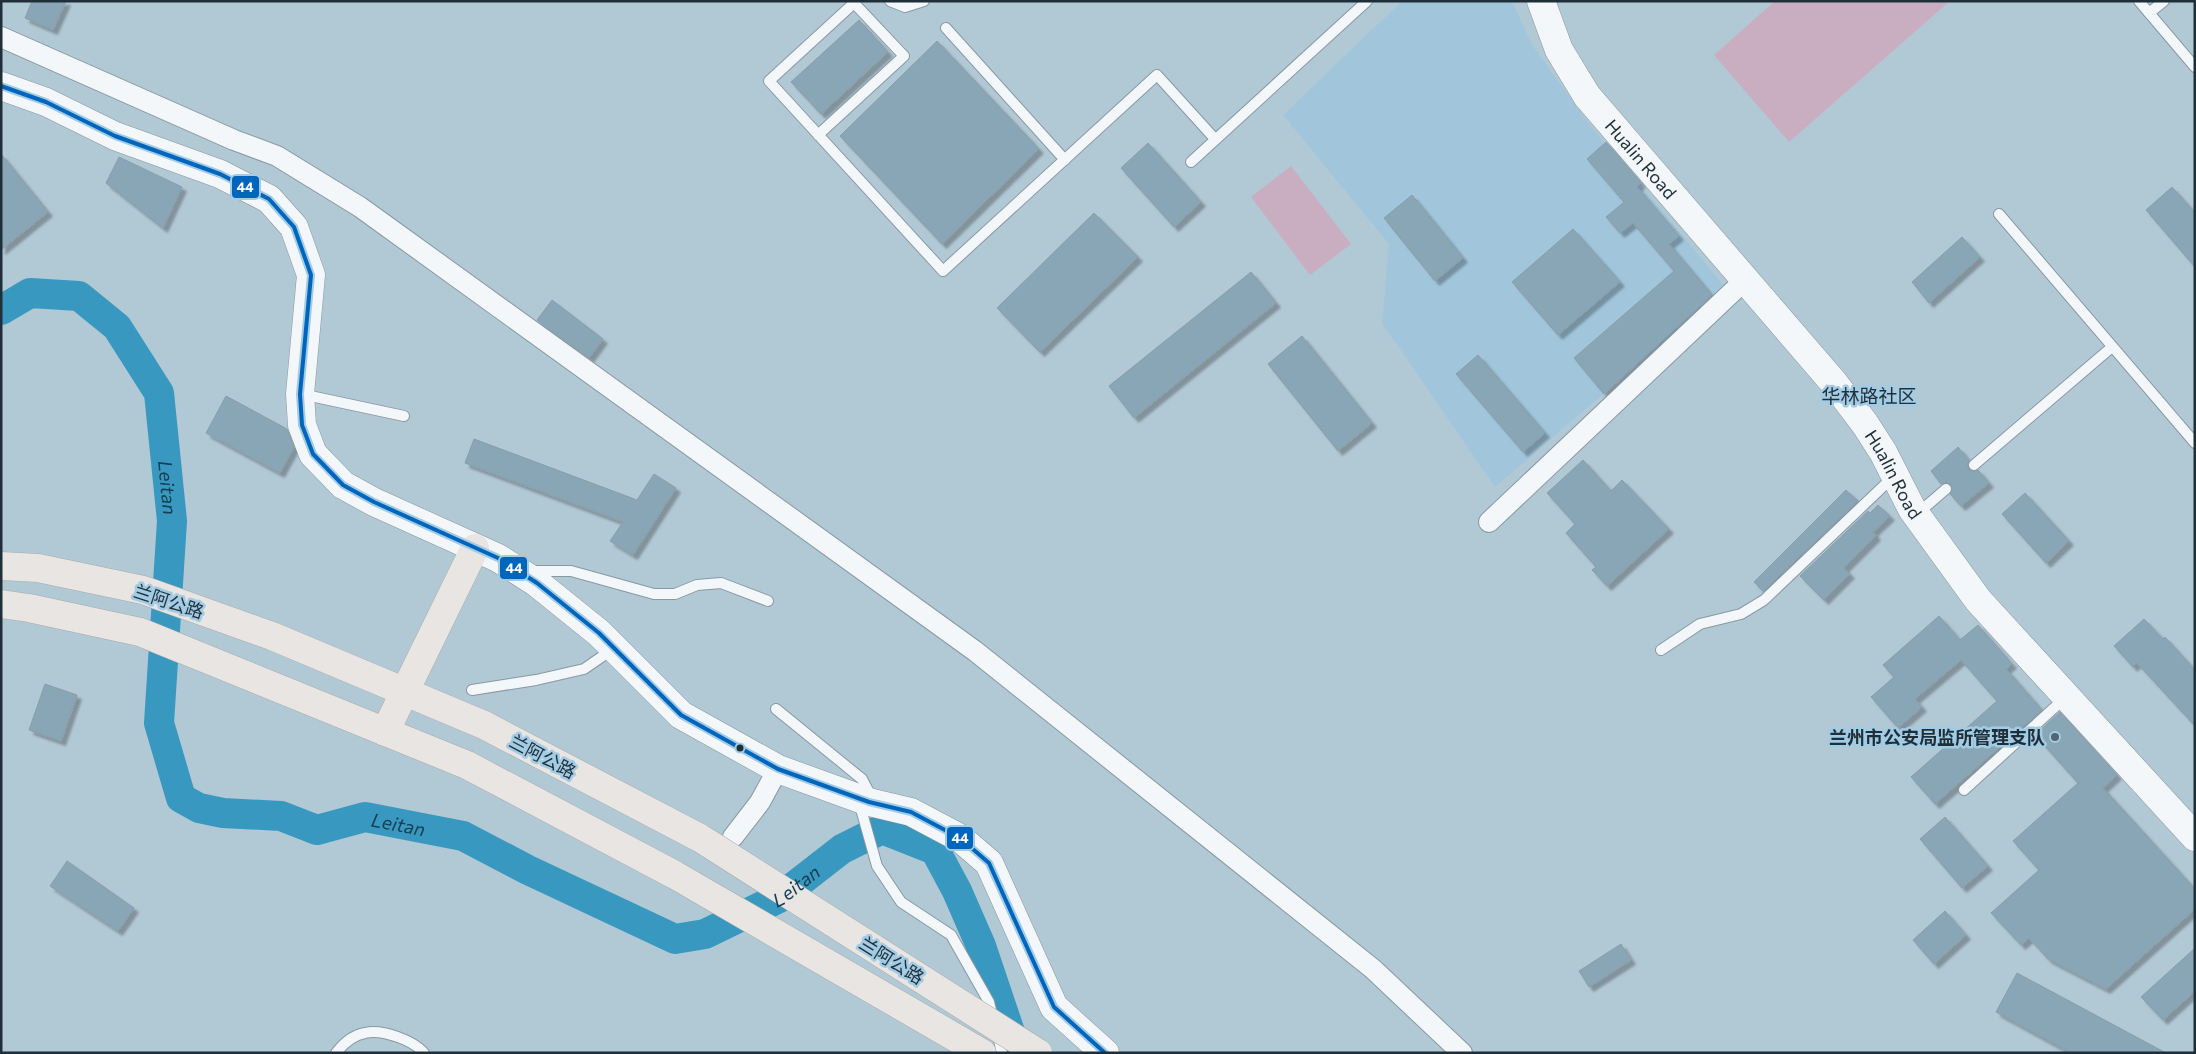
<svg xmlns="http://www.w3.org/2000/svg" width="2196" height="1054" viewBox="0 0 2196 1054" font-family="Commissioner,'Noto Sans SC',sans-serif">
	<defs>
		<filter id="shadow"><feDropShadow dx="4.5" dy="4.5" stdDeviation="1" flood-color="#0004"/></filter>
	</defs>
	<rect width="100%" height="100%" fill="#b1c8d5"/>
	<polygon fill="#a1c6dc" points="1402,1 1512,1 1532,45 1589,124 1726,288 1495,487 1382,323 1389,244 1283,115"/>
	<g fill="#c9aec2">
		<polygon points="1775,1 1950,1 1789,142 1714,55"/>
		<polygon points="1291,166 1351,244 1310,275 1251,197"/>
	</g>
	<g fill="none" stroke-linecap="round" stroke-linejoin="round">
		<path stroke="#3898bf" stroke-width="30" id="s1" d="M1,310L30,293L79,296L117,327L159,393L172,521L159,723L181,798L199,808L223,813L281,816L317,830L365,817L463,836L528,870L675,939L705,934L779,898L842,849L882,829L935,850L957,891L981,946L1017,1053"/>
	</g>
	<g fill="#88a6b6" stroke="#8b9da7" filter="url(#shadow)">
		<polygon points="32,1 66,1 53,30 25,18"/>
		<polygon points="859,20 888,52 821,114 791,82"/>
		<polygon points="937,41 1039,149 942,244 840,136"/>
		<polygon points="1606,142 1641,183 1637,187 1679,236 1669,244 1712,295 1604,394 1574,358 1674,271 1633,223 1620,233 1606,217 1624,202 1587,159"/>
		<polygon points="1148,143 1201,202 1174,227 1121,168"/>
		<polygon points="1,154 48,212 1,250"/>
		<polygon points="119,157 182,187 163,228 106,183"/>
		<polygon points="2172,187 2195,213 2195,267 2146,210"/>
		<polygon points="1412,195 1463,258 1435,281 1384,218"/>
		<polygon points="1094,213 1138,257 1040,352 997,308"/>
		<polygon points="1573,229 1620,282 1558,335 1512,282"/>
		<polygon points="1962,237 1980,257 1929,303 1912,282"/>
		<polygon points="1251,272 1276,303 1134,418 1109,386"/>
		<polygon points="552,300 603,339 589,358 537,320"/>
		<polygon points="1302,336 1372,423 1338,451 1268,364"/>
		<polygon points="1478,355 1545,433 1523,452 1456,374"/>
		<polygon points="226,396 287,429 294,447 280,473 206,433"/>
		<polygon points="474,439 637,500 654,474 676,488 633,555 610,541 623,522 465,463"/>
		<polygon points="1958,447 1969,460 1967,466 1969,470 1978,470 1989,483 1961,506 1950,494 1953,488 1951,484 1945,482 1941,484 1931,471"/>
		<polygon points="1583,460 1611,491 1622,480 1669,529 1607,586 1592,570 1596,567 1566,533 1575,524 1547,493"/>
		<polygon points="1846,490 1858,501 1763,591 1754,582"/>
		<polygon points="2025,493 2069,541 2046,563 2002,514"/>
		<polygon points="1878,505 1890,516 1873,532 1876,536 1844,568 1850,574 1824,600 1800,576 1868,511 1870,513"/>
		<polygon points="1939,616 1960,640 1978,625 2012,664 2006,669 2042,710 1935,804 1911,777 1997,701 1961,660 1915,699 1922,707 1898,728 1871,697 1894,677 1883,665"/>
		<polygon points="2144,619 2163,639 2165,637 2195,670 2195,726 2137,663 2133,667 2114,646"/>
		<polygon points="45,684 77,695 61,741 29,730"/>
		<polygon points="2060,712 2117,775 2103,788 2195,889 2195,909 2106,989 2048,959 2029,938 2021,945 1991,913 2039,870 2013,841 2078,783 2035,735"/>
		<polygon points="1945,817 1988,866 1962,888 1920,839"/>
		<polygon points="67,861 134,908 118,931 50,886"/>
		<polygon points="1945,911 1966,935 1934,964 1913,940"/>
		<polygon points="1621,944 1631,960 1589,987 1579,971"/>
		<polygon points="2195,948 2195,991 2163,1020 2141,997"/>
		<polygon points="2017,973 2166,1053 2071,1053 1996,1012"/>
	</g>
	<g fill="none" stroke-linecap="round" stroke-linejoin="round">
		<g stroke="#8899a4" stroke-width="12">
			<g id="lane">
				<polyline points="890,1 905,7 924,1"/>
				<polyline points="2139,1 2195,67"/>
				<polyline points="2149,13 2164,1"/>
				<polyline points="946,28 1065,160"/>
				<polyline points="818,135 904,56 854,3 769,81 943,271 1157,75 1215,139"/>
				<polyline points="1191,162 1367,1"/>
				<polyline points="1999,214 2195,443"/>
				<polyline points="301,394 404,416"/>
				<polyline points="1974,465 2112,347"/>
				<polyline points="1917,514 1946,489"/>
				<polyline points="531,571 571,571 654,594 675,594 697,585 721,583 768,601"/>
				<polyline points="1661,650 1700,624 1741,614 1764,600 1894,476"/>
				<polyline points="472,690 536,680 584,669 613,649"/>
				<polyline points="776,709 862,779 871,796"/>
				<polyline points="1964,790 2066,697"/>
				<polyline points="859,802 877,866 901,902 951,935 989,1002 993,1018"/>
				<polyline points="997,1032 1002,1053"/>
				<path d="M336,1053C343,1044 353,1035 365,1033C382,1029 413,1040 424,1053"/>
			</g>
		</g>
		<g stroke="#8899a4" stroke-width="22">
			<g id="street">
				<polyline points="1,37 234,140 277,156 360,207 975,651 1373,969 1462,1053"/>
				<polyline points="1489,522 1745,280"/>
				<polyline points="733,837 760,802 778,769"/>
			</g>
		</g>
		<g stroke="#8899a4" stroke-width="29">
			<g id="secondary">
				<path id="s2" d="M1541,1L1559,50L1587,96L1834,383L1865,424L1883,452L1912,509L1978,600L2195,837"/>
				<polyline points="1,86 46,102 115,136 220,174 269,199 294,227 311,275 300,394 302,425 313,454 343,485 374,502 498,558 537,583 599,633 681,715 778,769 869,802 911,812 960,838 989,863 1054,1007 1105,1053"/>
			</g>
		</g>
		<g stroke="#a7abac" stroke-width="29">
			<g id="highway">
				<polyline points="1,566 38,568 143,590 272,636 484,725"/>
				<polyline points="1,604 29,608 140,632 467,765 675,875 982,1053"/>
				<polyline points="385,732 475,548"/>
			</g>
		</g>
		<use href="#lane" stroke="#f3f7f9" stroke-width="10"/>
		<use href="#street" stroke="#f3f7f9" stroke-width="20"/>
		<use href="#secondary" stroke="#f3f7f9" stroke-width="28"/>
		<use href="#highway" stroke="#e8e5e2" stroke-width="28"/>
		<g stroke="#a7abac" stroke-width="29" stroke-linecap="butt">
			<polyline id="highway-bridge" points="484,725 700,838 1038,1053"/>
		</g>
		<use href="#highway-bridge" stroke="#e8e5e2" stroke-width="28"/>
		<g stroke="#a2cbe4" stroke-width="8">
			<polyline id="bus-1" points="1,86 46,102 115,136 220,174 269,199 294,227 311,275 300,394 302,425 313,454 343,485 374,502 498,558 537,583 599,633 681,715 778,769 869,802 911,812 960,838 989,863 1054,1007 1105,1053"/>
		</g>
		<use href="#bus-1" stroke="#0065bd" stroke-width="4"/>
	</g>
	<circle fill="#526570" stroke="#a2cbe4" stroke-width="2" cx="2055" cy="737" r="5"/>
	<circle fill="#1f2f39" stroke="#a2cbe4" stroke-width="2" cx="740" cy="748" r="4.5"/>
	<g text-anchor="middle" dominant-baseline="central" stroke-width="5" stroke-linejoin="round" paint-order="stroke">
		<g font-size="18" fill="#1f2f39" stroke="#a2cbe4">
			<text stroke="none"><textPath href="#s2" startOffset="189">Hualin Road</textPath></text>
			<text stroke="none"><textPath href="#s2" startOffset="594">Hualin Road</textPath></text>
			<text transform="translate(169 601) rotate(18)">兰阿公路</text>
			<text transform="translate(543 756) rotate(28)">兰阿公路</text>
			<text transform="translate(892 960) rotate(32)">兰阿公路</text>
		</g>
		<g font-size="18" font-weight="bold" fill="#1f2f39" stroke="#a2cbe4" text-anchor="end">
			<text x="2045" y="737">兰州市公安局监所管理支队</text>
		</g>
		<g font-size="19" fill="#1f2f39" stroke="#a2cbe4">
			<text x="1869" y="395">华林路社区</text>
		</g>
		<g font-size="19" font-style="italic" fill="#154056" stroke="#a2cbe4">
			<text stroke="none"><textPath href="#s1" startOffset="305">Leitan</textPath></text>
			<text stroke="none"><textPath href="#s1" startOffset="845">Leitan</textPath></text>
			<text stroke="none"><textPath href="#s1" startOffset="1280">Leitan</textPath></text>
		</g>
	</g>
	<g stroke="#a2cbe4" stroke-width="2">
		<rect x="231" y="175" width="29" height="24" rx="5" fill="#0065bd"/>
		<rect x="499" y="556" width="29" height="24" rx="5" fill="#0065bd"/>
		<rect x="946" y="826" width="28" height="24" rx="5" fill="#0065bd"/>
	</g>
	<g font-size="14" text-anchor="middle" font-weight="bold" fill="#fff">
		<text x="245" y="192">44</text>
		<text x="514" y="573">44</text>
		<text x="960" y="843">44</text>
	</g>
	<rect width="2196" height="1054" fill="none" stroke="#1f2f39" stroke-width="5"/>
</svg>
